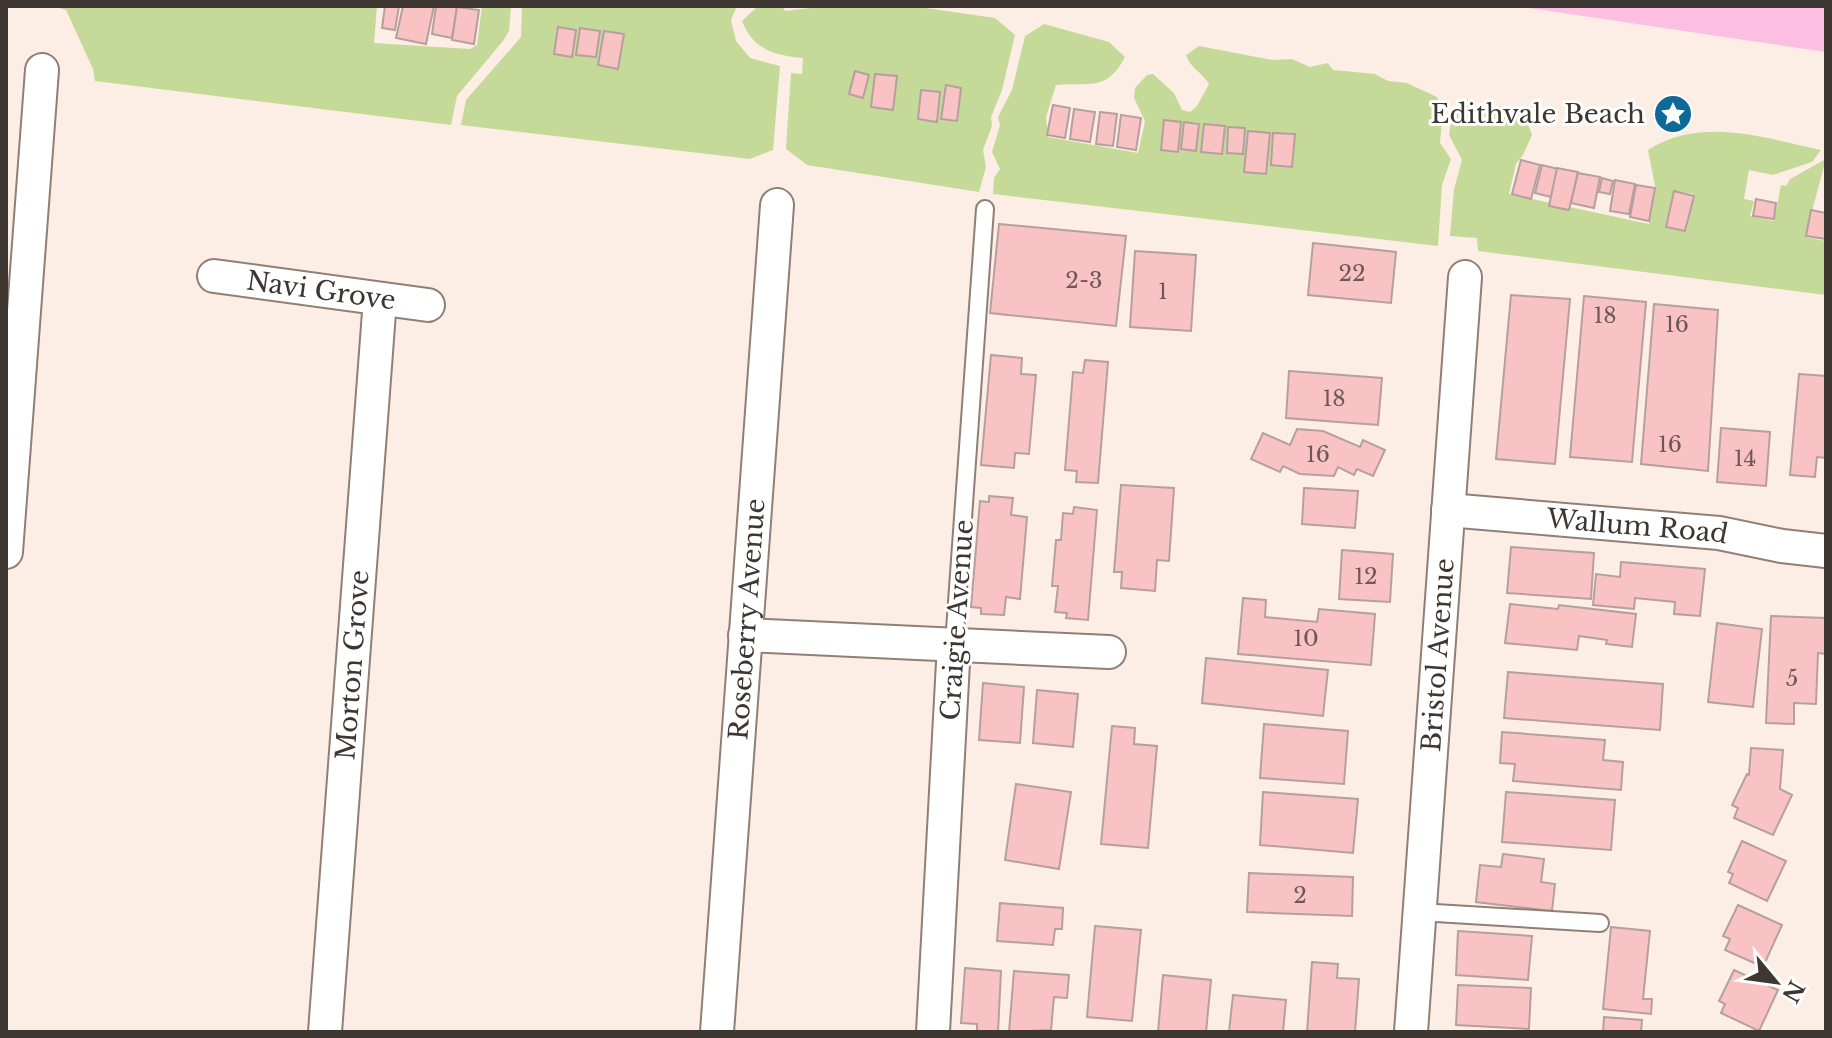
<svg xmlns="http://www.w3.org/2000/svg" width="1832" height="1038" viewBox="0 0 1832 1038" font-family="'Libre Baskerville',serif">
	<rect width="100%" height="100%" fill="#fdeee5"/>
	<g fill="#c5da98" fill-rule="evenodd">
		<polygon points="53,6 377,6 374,43 470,49 477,45 482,6 511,6 509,31 503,41 457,96 451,125 95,81 93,69 66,10"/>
		<polygon points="522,6 737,6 731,20 736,41 750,58 780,66 773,150 750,159 461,125 466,100 521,37"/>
		<path d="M758,6H782L785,11L827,6H912L995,18L1015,35L1002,90L991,117L992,126L983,150L986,167L979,192L807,165L786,149L791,73L802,74L803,58C775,55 753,50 742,21Z"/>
		<path d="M1044,24L1109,42L1125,57C1107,92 1089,82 1056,85L1046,117L1048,137L1138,153L1145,121L1134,98L1135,88L1147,75L1153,74L1174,93L1182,110L1190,112L1197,106L1209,84C1202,72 1191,69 1186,55L1199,46L1272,60L1292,59L1310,67L1328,63L1333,70L1375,74L1388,81L1407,83L1437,97L1443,109L1440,143L1451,159L1442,185L1438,246L993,194L994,178L1000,169L992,152L1000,125L998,117L1012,90L1025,36Z"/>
		<path d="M1467,99L1478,108L1501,106L1525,115L1532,135L1523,155L1516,164L1509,194L1649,224L1655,186L1648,150C1701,116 1765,138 1821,150L1812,162L1773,175L1749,170L1744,199L1754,201L1750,216L1774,221L1781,185L1786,186L1790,179L1826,159L1805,237L1826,241V295L1478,251L1477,238L1450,236L1454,189L1462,160L1449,135L1453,109ZM1674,191L1694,194L1686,232L1665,227Z"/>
	</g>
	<polygon fill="#fcbfe2" points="1515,6 1826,6 1826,52"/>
	<g fill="#f9c3c4" stroke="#b59f9f" stroke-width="2">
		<polygon points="385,6 399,6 395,30 382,28"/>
		<polygon points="403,6 434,6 426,44 396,38"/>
		<polygon points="436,6 457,7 452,38 432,34"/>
		<polygon points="457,7 479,10 474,44 452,40"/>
		<polygon points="558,27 576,30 572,57 554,54"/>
		<polygon points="580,28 600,31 596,57 576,55"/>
		<polygon points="604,31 624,34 618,69 598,65"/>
		<polygon points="855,71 869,75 863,98 849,94"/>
		<polygon points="875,74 897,76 893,110 871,107"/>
		<polygon points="946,85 961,88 957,121 941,119"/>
		<polygon points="921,90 940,92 937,122 918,119"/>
		<polygon points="1053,105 1070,108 1065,138 1047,135"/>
		<polygon points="1074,109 1095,112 1090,142 1070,139"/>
		<polygon points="1100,112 1117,114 1113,146 1096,144"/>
		<polygon points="1121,115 1141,118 1136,150 1117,147"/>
		<polygon points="1164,120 1181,122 1178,152 1161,150"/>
		<polygon points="1184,122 1199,124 1196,151 1181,149"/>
		<polygon points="1204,124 1225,126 1222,154 1201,152"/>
		<polygon points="1228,127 1245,128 1243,154 1227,153"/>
		<polygon points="1248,131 1270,133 1266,174 1244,172"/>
		<polygon points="1273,133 1295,134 1292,167 1271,165"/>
		<polygon points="1521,160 1540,165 1531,199 1512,194"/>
		<polygon points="1542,165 1558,169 1551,197 1535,193"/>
		<polygon points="1557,168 1578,172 1569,210 1549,206"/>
		<polygon points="1578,173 1600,177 1594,208 1571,203"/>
		<polygon points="1602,178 1613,181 1610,194 1599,192"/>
		<polygon points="1615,180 1635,184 1629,214 1610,211"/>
		<polygon points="1636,185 1655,188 1649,221 1630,217"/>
		<polygon points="1674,191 1694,196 1685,231 1666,227"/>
		<polygon points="1756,199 1776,203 1774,219 1753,216"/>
		<polygon points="1811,210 1826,213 1826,239 1806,236"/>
		<polygon points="999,224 1126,236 1116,326 990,313"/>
		<polygon points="1313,243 1396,252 1391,303 1308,295"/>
		<polygon points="1135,251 1196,255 1191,331 1130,327"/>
		<polygon points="1511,295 1570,299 1555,464 1496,459"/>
		<polygon points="1584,296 1646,302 1632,462 1570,457"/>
		<polygon points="1654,304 1718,310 1708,471 1641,464"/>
		<polygon points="991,355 1022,358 1021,374 1036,375 1029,454 1015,453 1014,468 981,465"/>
		<polygon points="1085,360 1108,362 1098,483 1076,482 1077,471 1065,470 1073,372 1083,373"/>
		<polygon points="1289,371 1382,378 1378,425 1286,418"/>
		<polygon points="1799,374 1826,376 1826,458 1817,457 1815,477 1790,475"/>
		<polygon points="1721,428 1770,432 1766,486 1717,482"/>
		<polygon points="1297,429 1323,431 1360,447 1363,440 1385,450 1373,476 1357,469 1354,475 1338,467 1334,476 1300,474 1283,466 1280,472 1251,459 1263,433 1290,445"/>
		<polygon points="1121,485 1174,488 1169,561 1157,560 1155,591 1121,588 1122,572 1114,572"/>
		<polygon points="1304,488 1358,491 1355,528 1302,524"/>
		<polygon points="989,496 1013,498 1011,515 1027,517 1020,599 1006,597 1004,615 981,614 981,608 971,607 980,501 989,502"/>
		<polygon points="1074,507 1097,510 1088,620 1066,618 1067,613 1055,612 1058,586 1052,586 1056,540 1061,540 1063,513 1073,514"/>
		<polygon points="1511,547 1594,553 1591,599 1507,593"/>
		<polygon points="1342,550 1393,554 1390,602 1339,599"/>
		<polygon points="1621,562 1705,569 1700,616 1674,614 1675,602 1635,598 1634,609 1593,605 1596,574 1620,577"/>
		<polygon points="1243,598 1266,600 1265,617 1317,622 1319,609 1375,614 1371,665 1238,654"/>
		<polygon points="1510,604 1558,609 1559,605 1636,614 1632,647 1606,644 1607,640 1579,636 1577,650 1505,643"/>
		<polygon points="1771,616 1826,618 1826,654 1818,653 1816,704 1794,703 1794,724 1766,723"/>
		<polygon points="1717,623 1762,629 1753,707 1708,702"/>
		<polygon points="1206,658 1328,670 1323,716 1202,703"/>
		<polygon points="1508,672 1663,684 1660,730 1504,718"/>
		<polygon points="983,683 1024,687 1020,743 979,740"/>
		<polygon points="1037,690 1078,694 1073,747 1033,743"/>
		<polygon points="1264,724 1348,731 1344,784 1260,778"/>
		<polygon points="1112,726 1135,728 1134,744 1157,746 1148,848 1101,844"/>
		<polygon points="1502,732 1605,740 1603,760 1623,762 1621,790 1513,781 1515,764 1500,763"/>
		<polygon points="1751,748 1783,750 1780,789 1792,795 1773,835 1734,818 1738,808 1732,805 1747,774 1749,775"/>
		<polygon points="1016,784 1071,792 1059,869 1005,860"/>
		<polygon points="1263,792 1358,799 1353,853 1260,845"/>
		<polygon points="1506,792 1615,800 1611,850 1502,842"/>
		<polygon points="1742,841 1786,861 1767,901 1729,883 1733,874 1728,872"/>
		<polygon points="1503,854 1544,859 1541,882 1555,884 1552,911 1476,902 1480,865 1501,867"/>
		<polygon points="1249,873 1353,877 1352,916 1247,912"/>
		<polygon points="1000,903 1063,908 1062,929 1055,929 1053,945 997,941"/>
		<polygon points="1738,905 1782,925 1763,967 1725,950 1730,939 1723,936"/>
		<polygon points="1095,926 1141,930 1132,1021 1087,1017"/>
		<polygon points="1611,927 1650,931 1643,999 1652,999 1651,1014 1603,1009"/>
		<polygon points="1458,931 1532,936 1528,980 1456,975"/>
		<polygon points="1312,962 1338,964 1337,978 1359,979 1355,1032 1307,1032"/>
		<polygon points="965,968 1001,971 998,1032 977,1032 977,1024 961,1023"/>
		<polygon points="1734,970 1778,990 1759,1031 1721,1013 1725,1004 1719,1001"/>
		<polygon points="1014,971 1069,975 1067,998 1054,997 1051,1030 1009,1032"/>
		<polygon points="1163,975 1211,980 1206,1032 1158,1032"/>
		<polygon points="1458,985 1531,988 1529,1029 1456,1025"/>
		<polygon points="1233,995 1286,1000 1283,1032 1229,1032"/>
		<polygon points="1604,1017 1642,1020 1641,1032 1603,1032"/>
	</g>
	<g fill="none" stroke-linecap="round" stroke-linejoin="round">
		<g stroke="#907f75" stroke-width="20">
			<g id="lane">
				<polyline points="954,644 985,209"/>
				<polyline points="1419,912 1600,923"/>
			</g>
		</g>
		<g stroke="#907f75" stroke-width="36">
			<g id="street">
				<path id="s1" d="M214,276L428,305"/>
				<path id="s2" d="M1448,510L1719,533L1782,546L1826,551"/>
				<polyline points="6,552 42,70"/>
				<polyline points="745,635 1109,652"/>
				<path id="s3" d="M325,1032L380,299"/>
				<path id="s4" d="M717,1032L777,205"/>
				<polyline points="933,1032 954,644"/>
				<path id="s5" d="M1411,1032L1465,277"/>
			</g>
		</g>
		<use href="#lane" stroke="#fff" stroke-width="16"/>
		<use href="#street" stroke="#fff" stroke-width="32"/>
	</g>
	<defs>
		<g id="sight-disc" transform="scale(2)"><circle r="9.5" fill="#0c6998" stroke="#fff"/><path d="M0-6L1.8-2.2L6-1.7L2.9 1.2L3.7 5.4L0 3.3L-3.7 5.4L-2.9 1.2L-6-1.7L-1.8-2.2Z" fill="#fff"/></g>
	</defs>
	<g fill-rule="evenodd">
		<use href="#sight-disc" x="1673" y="114"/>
	</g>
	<g text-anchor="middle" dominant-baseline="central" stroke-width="6" stroke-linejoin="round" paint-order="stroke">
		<g font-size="22" fill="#6c5956">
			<text x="1352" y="273">22</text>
			<text x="1084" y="280">2-3</text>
			<text x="1163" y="291">1</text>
			<text x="1605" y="315">18</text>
			<text x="1677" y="324">16</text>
			<text x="1334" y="398">18</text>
			<text x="1670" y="444">16</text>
			<text x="1318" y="454">16</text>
			<text x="1745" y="458">14</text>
			<text x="1366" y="576">12</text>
			<text x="1306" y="638">10</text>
			<text x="1792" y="678">5</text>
			<text x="1300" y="895">2</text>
		</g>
		<g font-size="26" fill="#3d3631" stroke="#fff" text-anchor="end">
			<text x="1645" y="114">Edithvale Beach</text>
		</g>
		<g font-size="26" fill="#3d3631" stroke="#fff">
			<text stroke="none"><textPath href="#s1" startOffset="108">Navi Grove</textPath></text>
			<text stroke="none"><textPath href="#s2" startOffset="190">Wallum Road</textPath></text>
			<text stroke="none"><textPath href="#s4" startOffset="414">Roseberry Avenue</textPath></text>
			<text transform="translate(957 620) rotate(-86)">Craigie Avenue</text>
			<text stroke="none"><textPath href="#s5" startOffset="378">Bristol Avenue</textPath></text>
			<text stroke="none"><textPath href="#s3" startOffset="368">Morton Grove</textPath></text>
		</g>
	</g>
	<rect width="1832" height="1038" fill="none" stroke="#3d3631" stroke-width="16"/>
	<g transform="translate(1776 982) rotate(119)" stroke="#ffffff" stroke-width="6" paint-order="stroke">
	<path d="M0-6L14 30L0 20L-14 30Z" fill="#3d3631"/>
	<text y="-12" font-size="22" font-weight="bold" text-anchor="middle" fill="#3d3631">N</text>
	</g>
</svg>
